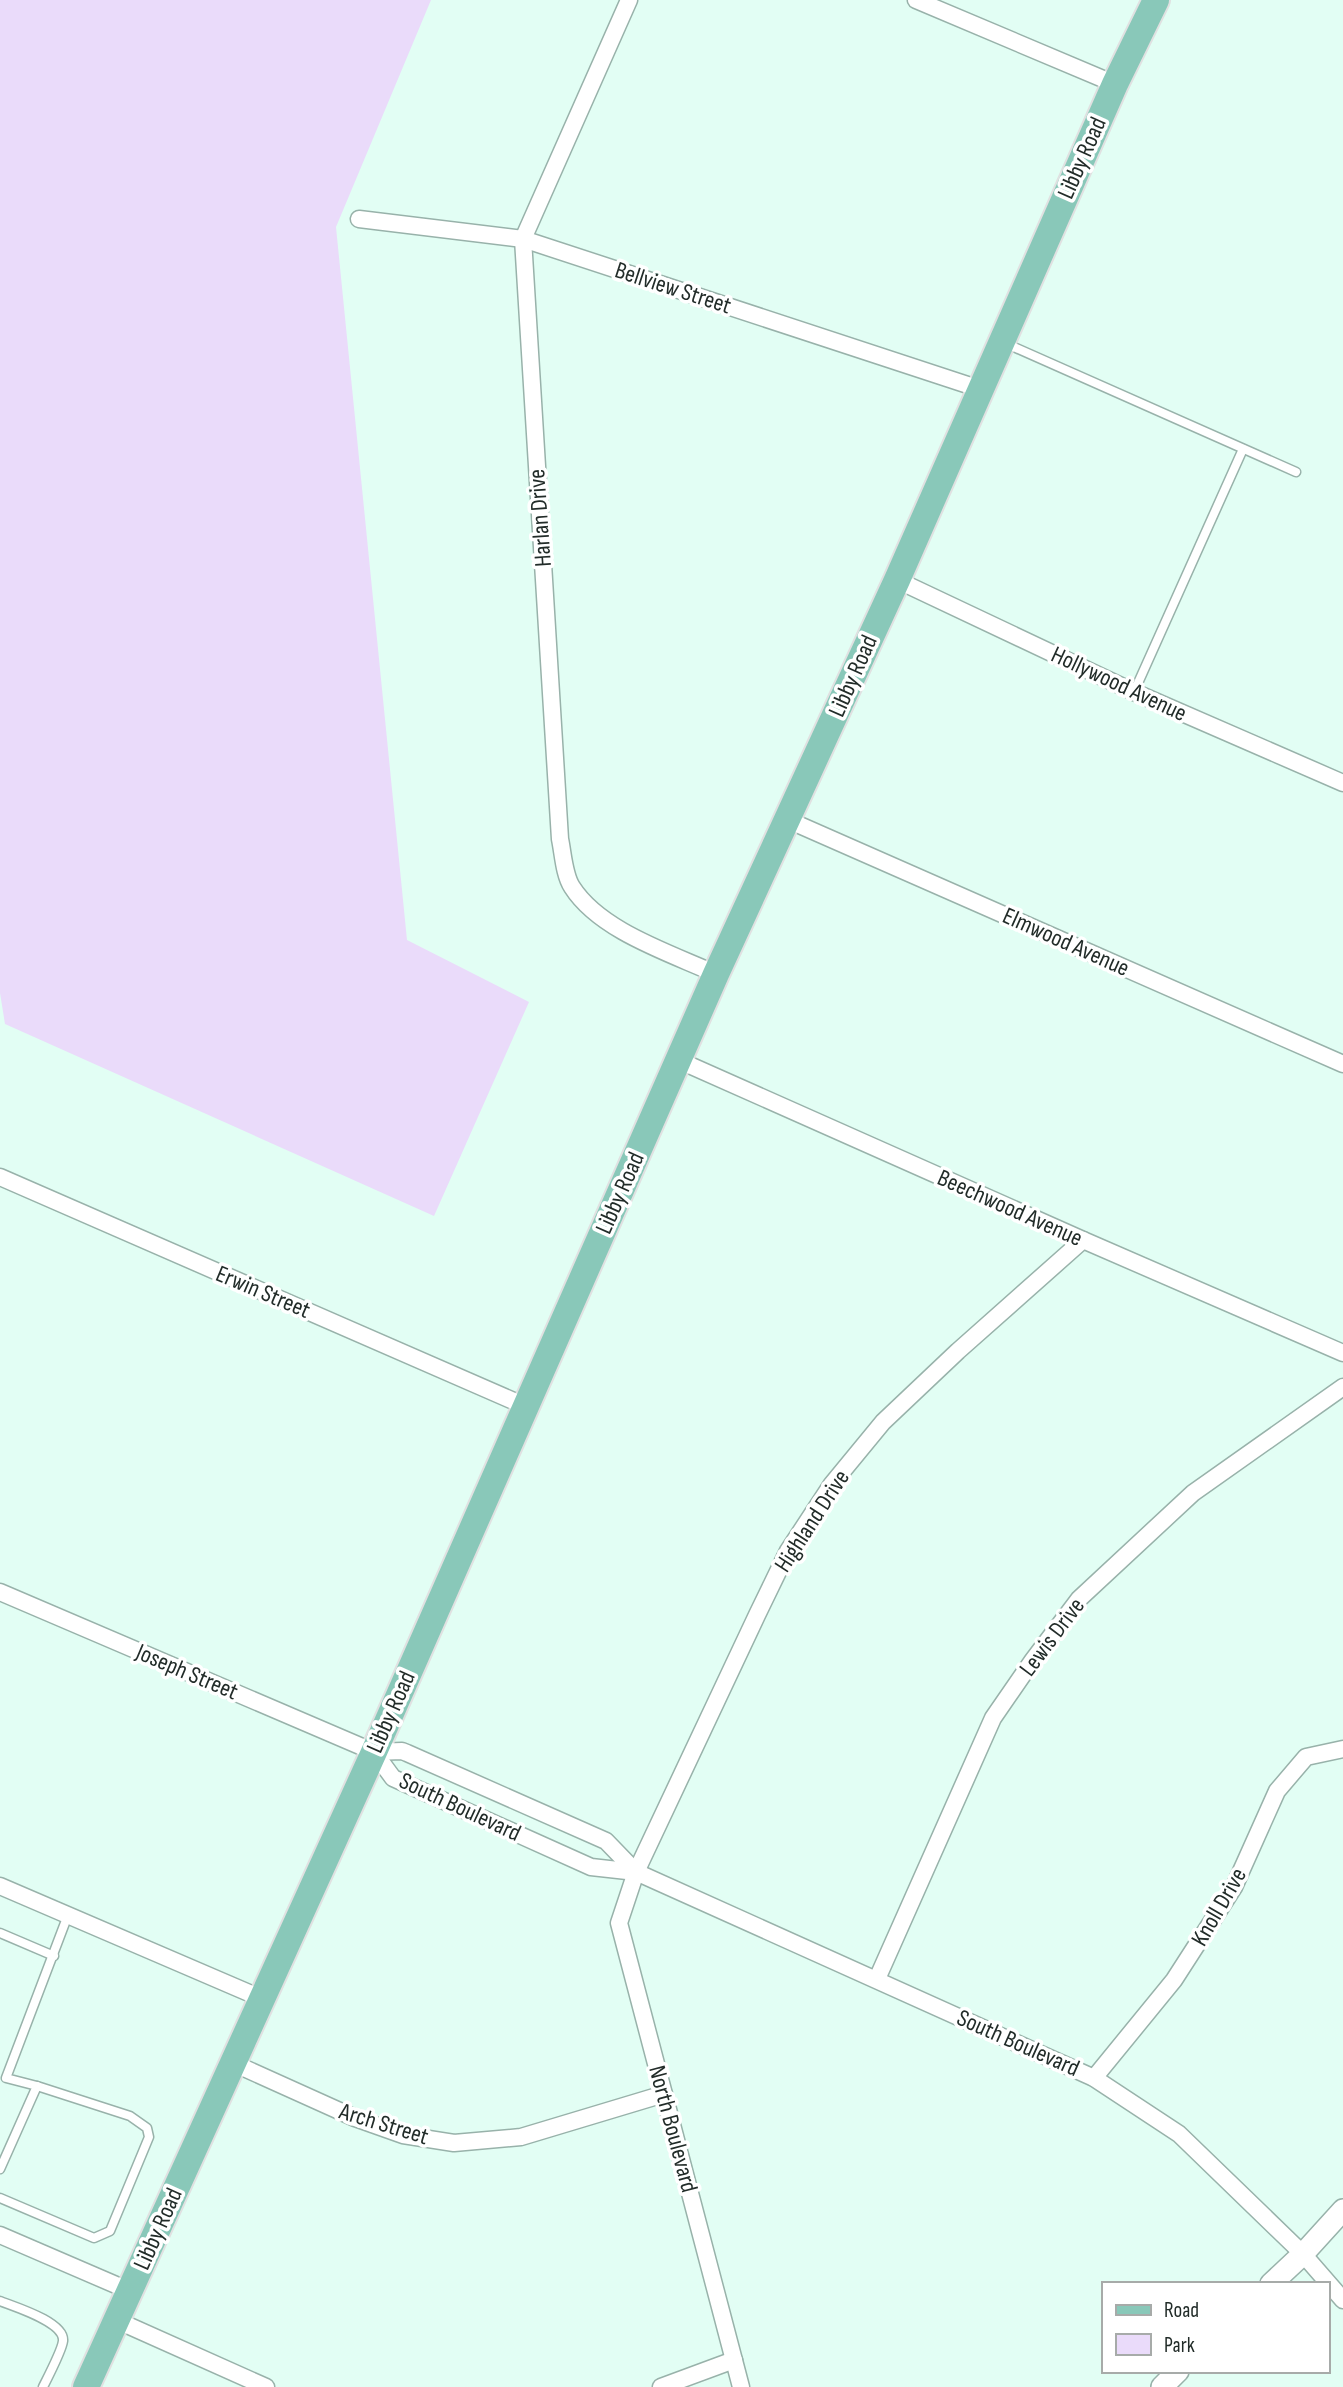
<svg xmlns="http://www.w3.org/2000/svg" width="1343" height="2387" viewBox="0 0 1343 2387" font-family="'Sofia Sans Condensed',sans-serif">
	<rect width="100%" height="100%" fill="#e2fef4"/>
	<polygon fill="#eadbfa" points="0,0 431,0 336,227 407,940 529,1002 434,1216 5,1024 0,993"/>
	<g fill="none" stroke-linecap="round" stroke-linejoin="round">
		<g stroke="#98b2aa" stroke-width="11">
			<g id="service">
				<polyline points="1007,344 1296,472"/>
				<polyline points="1134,692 1243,449"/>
				<polyline points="0,1933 54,1956"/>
				<polyline points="0,2169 37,2086 6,2078 68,1915"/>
				<polyline points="0,2198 94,2238 110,2231 149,2137 147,2128 130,2116 37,2086"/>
				<path d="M0,2301C15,2307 65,2322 63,2341C62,2350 48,2377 43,2387"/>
			</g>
		</g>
		<g stroke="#98b2aa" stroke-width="19">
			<g id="minor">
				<path d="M629,0L523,239L560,839C563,853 564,875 572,887C600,931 670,953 716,974"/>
				<polyline points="916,0 1115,84"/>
				<polyline points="359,219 523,239 980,389"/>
				<polyline points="897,580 1134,692 1343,783"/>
				<polyline points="788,820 1343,1064"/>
				<polyline points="678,1060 1083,1240 1343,1353"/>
				<polyline points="0,1177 525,1406"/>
				<polyline points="0,1592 374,1752 402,1751 407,1753 606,1841 636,1872"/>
				<polyline points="374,1752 393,1778 591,1867 636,1872 1094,2078 1179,2134 1303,2254 1343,2300"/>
				<polyline points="0,1886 263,1999"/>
				<polyline points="877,1979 993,1718 1033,1660 1079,1599 1193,1493 1343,1387"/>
				<polyline points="233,2063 355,2118 403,2135 454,2143 521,2137 664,2094"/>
				<polyline points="1094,2078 1174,1980 1234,1887 1277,1791 1306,1757 1343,1749"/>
				<polyline points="0,2235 130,2291"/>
				<polyline points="116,2320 266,2387"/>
				<polyline points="661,2387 734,2360"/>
				<polyline points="741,2387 619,1923 636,1872 757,1615 788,1551 832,1484 883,1422 958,1351 1083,1240"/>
			</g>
		</g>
		<g stroke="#98b2aa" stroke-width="24">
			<g id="tertiary">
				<polyline points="1271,2284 1303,2254 1343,2210"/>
				<polyline points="1162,2387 1178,2371"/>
			</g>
		</g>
		<g stroke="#e0e1e1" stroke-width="30">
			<polyline id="primary" points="86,2387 374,1752 716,974 897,580 1115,84 1156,0"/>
		</g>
		<use href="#service" stroke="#fff" stroke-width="8"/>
		<use href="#minor" stroke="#fff" stroke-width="16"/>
		<use href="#tertiary" stroke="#fff" stroke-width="21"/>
		<use href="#primary" stroke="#89c8b9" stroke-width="26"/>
	</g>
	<g text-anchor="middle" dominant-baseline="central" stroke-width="7" stroke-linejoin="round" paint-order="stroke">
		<g font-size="24" fill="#222c29" stroke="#fff">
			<text transform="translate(1082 158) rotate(-66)">Libby Road</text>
			<text transform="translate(673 288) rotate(18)">Bellview Street</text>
			<text transform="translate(540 518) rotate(-94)">Harlan Drive</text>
			<text transform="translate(853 676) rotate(-66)">Libby Road</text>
			<text transform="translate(1119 684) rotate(25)">Hollywood Avenue</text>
			<text transform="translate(1066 942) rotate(24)">Elmwood Avenue</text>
			<text transform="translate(620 1193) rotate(-66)">Libby Road</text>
			<text transform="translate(1010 1208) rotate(24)">Beechwood Avenue</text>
			<text transform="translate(263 1292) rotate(23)">Erwin Street</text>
			<text transform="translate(812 1521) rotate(-57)">Highland Drive</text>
			<text transform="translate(1052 1637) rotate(-53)">Lewis Drive</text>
			<text transform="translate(187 1672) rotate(23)">Joseph Street</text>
			<text transform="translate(391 1712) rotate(-66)">Libby Road</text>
			<text transform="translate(460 1807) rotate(25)">South Boulevard</text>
			<text transform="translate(1219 1907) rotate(-60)">Knoll Drive</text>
			<text transform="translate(1018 2043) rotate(24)">South Boulevard</text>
			<text transform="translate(384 2124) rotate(17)">Arch Street</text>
			<text transform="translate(673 2129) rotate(75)">North Boulevard</text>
			<text transform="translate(158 2229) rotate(-66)">Libby Road</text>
		</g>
	</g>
	<rect x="1102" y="2282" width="228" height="91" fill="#ffffff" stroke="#a7aba9" stroke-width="2"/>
	<rect x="1116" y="2305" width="35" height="10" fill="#89c8b9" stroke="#a7aba9" stroke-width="2"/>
	<text x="1164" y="2317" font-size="21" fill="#222c29">Road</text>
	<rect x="1116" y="2334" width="35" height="21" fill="#eadbfa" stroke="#a7aba9" stroke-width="2"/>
	<text x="1164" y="2352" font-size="21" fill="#222c29">Park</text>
</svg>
